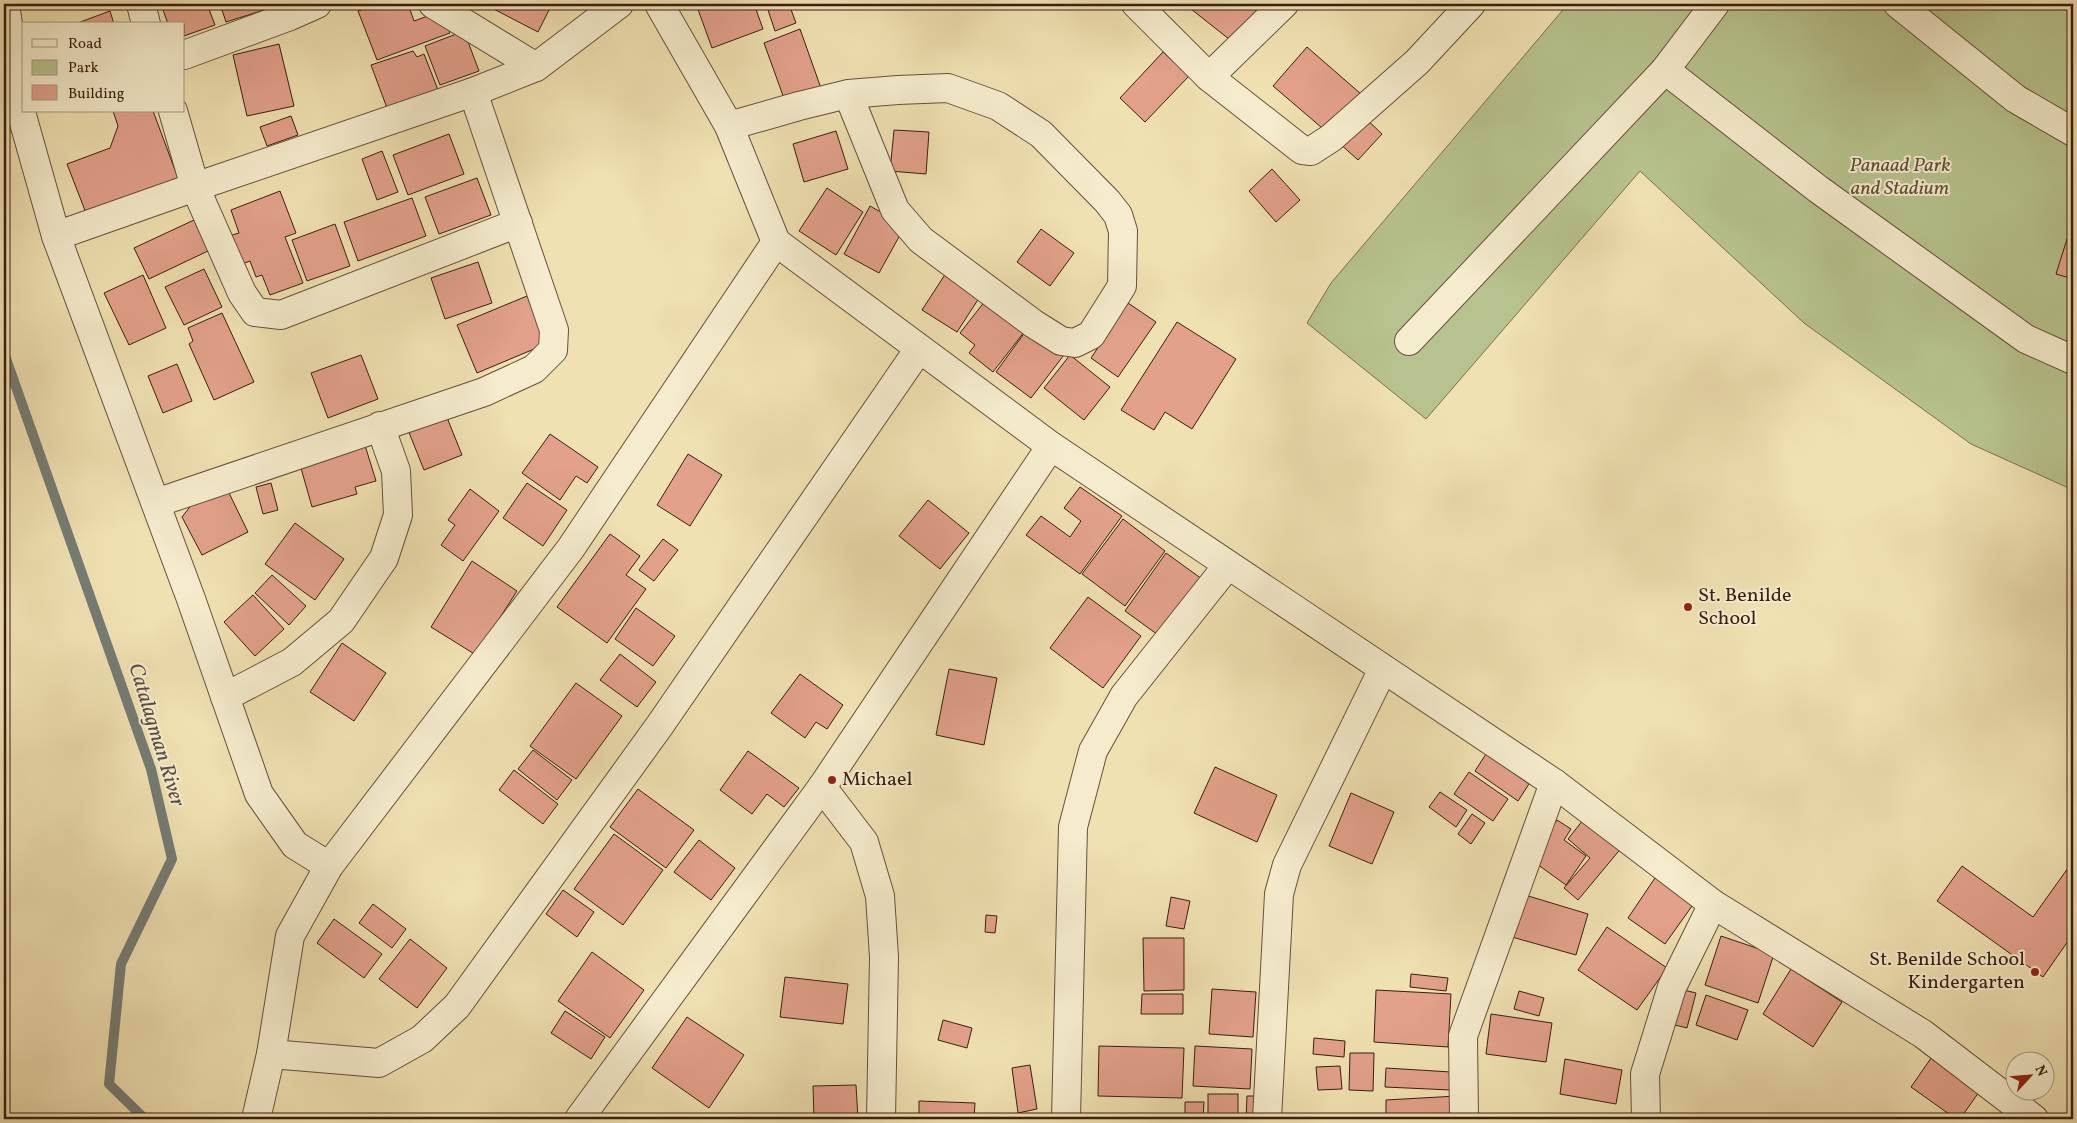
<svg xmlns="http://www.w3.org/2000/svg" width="2077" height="1123" viewBox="0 0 2077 1123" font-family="Vollkorn,serif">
	<rect width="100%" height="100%" fill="#f0e1b2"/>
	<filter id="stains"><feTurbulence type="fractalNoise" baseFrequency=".004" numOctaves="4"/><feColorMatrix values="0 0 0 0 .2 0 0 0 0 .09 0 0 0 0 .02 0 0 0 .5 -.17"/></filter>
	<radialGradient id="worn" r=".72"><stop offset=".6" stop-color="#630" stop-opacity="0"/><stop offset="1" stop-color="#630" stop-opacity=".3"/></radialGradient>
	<polygon fill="#b7c38e" stroke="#787150" points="1568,4 2073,4 2073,490 1971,444 1804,323 1640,171 1426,419 1307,323 1331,283"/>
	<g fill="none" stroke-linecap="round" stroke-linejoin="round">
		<polyline stroke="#757d75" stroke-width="10" points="4,353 151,769 172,859 121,964 109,1084 145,1119"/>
	</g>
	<g fill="#e3a18b" stroke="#381f11">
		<rect x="79" y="4" width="44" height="5"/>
		<polygon points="161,4 207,4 215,25 184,36 184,24 168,24"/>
		<polygon points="220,4 280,4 280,5 226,22"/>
		<polygon points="380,4 408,4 414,21 442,11 450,33 377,60 358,11"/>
		<polygon points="484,4 552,4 538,32"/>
		<polygon points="696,4 754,4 763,29 712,48"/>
		<polygon points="766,4 789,4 796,23 775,31"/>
		<polygon points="1195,4 1262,4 1264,5 1234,43 1191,9"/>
		<polygon points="110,11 114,24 75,24"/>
		<polygon points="800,29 822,91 786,104 764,43"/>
		<polygon points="464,31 479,71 440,85 425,46"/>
		<polygon points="279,44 294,106 247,116 233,55"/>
		<polygon points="1307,47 1361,94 1328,133 1273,86"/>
		<polygon points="413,51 417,57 424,54 438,90 387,108 371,65"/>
		<polygon points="1163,52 1189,76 1145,122 1120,98"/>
		<polygon points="113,111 153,111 178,178 86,213 67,164 110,148 118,126"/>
		<polygon points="1362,115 1382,134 1358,160 1338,142"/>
		<polygon points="291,116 298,135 267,146 260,127"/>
		<polygon points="894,130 929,132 926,174 890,171"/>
		<polygon points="836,131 848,169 804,182 793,144"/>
		<polygon points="449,134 464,174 408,195 393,155"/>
		<polygon points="382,151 398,192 377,200 362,159"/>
		<polygon points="1272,169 1300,200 1276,222 1249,191"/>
		<polygon points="477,178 491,215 439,234 425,197"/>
		<polygon points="827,188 863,212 836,255 799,231"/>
		<polygon points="280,191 296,233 285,237 303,283 270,295 262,275 256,277 250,261 240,265 229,236 239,233 231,210"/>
		<polygon points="412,198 426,236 358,261 344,222"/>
		<polygon points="870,206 905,226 879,273 844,254"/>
		<polygon points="194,220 208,251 149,279 134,248"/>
		<polygon points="335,224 350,266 307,281 292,240"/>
		<polygon points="1041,229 1074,253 1050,286 1017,262"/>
		<polygon points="2068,236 2073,238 2073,279 2056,274"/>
		<polygon points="478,262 492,303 445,319 431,278"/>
		<polygon points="204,269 222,307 184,325 165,287"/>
		<polygon points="946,273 981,295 957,332 922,310"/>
		<polygon points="143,275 166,328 129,345 104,293"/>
		<polygon points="527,296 546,344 477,373 457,325"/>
		<polygon points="989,296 1028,327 993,372 969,353 975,345 960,333"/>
		<polygon points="1128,303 1156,322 1118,377 1091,358"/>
		<polygon points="222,313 254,382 214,400 189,344 193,341 188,328"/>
		<polygon points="1177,322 1236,359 1192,429 1165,412 1154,430 1121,410"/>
		<polygon points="1031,324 1067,351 1031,398 996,372"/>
		<polygon points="361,355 378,399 328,418 311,373"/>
		<polygon points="1070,355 1110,387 1084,420 1044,388"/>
		<polygon points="177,364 192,401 163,413 148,376"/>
		<polygon points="446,415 462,455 424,470 408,430"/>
		<polygon points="550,434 598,467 587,483 576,476 560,500 522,473"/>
		<polygon points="364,442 376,481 355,487 357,494 312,507 299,461"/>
		<polygon points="688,454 722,475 690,526 657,505"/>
		<polygon points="271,483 278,510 263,514 256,487"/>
		<polygon points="527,483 567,510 543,546 503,518"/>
		<polygon points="229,484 229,493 248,532 202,555 182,517 196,499"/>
		<polygon points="1080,487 1122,516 1080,574 1026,535 1041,516 1070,537 1081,521 1064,508"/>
		<polygon points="470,489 499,511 463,561 441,545 455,525 448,520"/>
		<polygon points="928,500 969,533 940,569 899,536"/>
		<polygon points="1123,519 1165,551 1125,606 1082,574"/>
		<polygon points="295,523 344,559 315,600 265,564"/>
		<polygon points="610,534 640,556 626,575 646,589 607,643 557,607"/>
		<polygon points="663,539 678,550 654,581 639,570"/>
		<polygon points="1166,553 1202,579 1161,637 1125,611"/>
		<polygon points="472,561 517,591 476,655 431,627"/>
		<polygon points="272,575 306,606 289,625 255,593"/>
		<polygon points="253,595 284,629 255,656 224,622"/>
		<polygon points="1088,597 1141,636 1103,688 1050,648"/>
		<polygon points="636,608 675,636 653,666 615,639"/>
		<polygon points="342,643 386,673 354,721 310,692"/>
		<polygon points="620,654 656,682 637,707 600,680"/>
		<polygon points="949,669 997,678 984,745 936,735"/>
		<polygon points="800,674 843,705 827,729 816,722 805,738 771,713"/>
		<polygon points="576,683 622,716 576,779 530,746"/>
		<polygon points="533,750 572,780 557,800 518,769"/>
		<polygon points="748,751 799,788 784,807 767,794 752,814 720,790"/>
		<polygon points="1486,754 1529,784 1518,801 1475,771"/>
		<polygon points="1215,767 1277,795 1257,842 1194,813"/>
		<polygon points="514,770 558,804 543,824 499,790"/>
		<polygon points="1469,772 1508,799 1493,821 1454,794"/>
		<polygon points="638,789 694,830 666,868 610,827"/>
		<polygon points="1440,792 1467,810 1456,827 1429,807"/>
		<polygon points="1351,793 1394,812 1372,864 1329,846"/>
		<polygon points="1472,814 1485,823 1471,844 1458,834"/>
		<polygon points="1587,815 1623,846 1578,900 1564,888 1590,858 1568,839"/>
		<polygon points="1557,820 1571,829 1564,840 1586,856 1566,885 1530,859"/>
		<polygon points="614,834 663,870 623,925 574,889"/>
		<polygon points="699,840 735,868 711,900 674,872"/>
		<polygon points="2073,861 2073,934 2043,977 1937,901 1962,866 2033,917"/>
		<polygon points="1659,872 1697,899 1665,944 1628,918"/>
		<polygon points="563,890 594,912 577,937 546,914"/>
		<polygon points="1525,895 1588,914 1576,955 1512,937"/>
		<polygon points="1171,897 1190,901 1184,929 1166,926"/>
		<polygon points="373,904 406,929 392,948 359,923"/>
		<polygon points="986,915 997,916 995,933 985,932"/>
		<polygon points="334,919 382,954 364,978 317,943"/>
		<polygon points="1607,927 1667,968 1637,1010 1578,970"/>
		<polygon points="1721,936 1774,954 1758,1003 1705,985"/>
		<polygon points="1143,938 1184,938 1184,990 1144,991"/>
		<polygon points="410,939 447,968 417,1008 379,979"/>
		<polygon points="592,952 644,990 610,1038 558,1001"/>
		<polygon points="1791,969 1842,1002 1813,1047 1763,1014"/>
		<polygon points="1411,974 1448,978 1446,991 1410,987"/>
		<polygon points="785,977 848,984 843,1024 780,1017"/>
		<polygon points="1212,989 1256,992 1253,1037 1209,1034"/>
		<polygon points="1680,989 1696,993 1687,1028 1671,1024"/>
		<polygon points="1376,990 1451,994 1448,1047 1374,1042"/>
		<polygon points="1519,991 1544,998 1539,1016 1514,1009"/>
		<polygon points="1142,994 1183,994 1183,1014 1141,1014"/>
		<polygon points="1706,995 1748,1010 1737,1040 1696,1025"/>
		<polygon points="565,1011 605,1037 591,1059 551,1033"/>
		<polygon points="1491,1014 1552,1023 1546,1062 1486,1054"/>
		<polygon points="687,1017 744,1055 709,1108 652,1068"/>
		<polygon points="943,1020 972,1028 967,1048 938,1040"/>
		<polygon points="1314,1038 1345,1041 1344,1057 1313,1054"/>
		<polygon points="1099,1046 1184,1048 1182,1098 1098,1096"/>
		<polygon points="1195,1046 1252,1049 1250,1089 1193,1086"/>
		<polygon points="1936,1051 1984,1085 1960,1119 1956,1119 1911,1087"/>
		<polygon points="1350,1053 1374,1053 1373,1091 1349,1090"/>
		<polygon points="1565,1059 1622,1070 1616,1104 1560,1094"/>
		<polygon points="1030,1065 1037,1109 1018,1113 1012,1068"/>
		<polygon points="1340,1066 1342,1089 1318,1090 1316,1067"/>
		<polygon points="1386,1068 1451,1072 1451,1090 1385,1087"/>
		<polygon points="856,1085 858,1119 814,1119 813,1086"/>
		<rect x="1208" y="1094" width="30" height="25"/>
		<polygon points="1247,1096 1260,1096 1259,1119 1246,1119"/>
		<polygon points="1457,1096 1458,1119 1386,1119 1386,1100"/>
		<polygon points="919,1101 975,1103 974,1119 919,1119"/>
		<polygon points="1185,1102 1204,1102 1203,1119 1185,1119"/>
		<polygon points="1636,1114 1637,1119 1593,1119 1593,1116"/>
		<polygon points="1509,1117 1585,1119 1509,1119"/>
	</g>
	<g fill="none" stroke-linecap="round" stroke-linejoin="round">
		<g stroke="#665039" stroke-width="30">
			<g id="street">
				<polyline points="5,4 21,112 56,236 191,599 259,794 295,845 329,866"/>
				<polyline points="141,4 146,24"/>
				<polyline points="433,4 536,67"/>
				<polyline points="659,4 729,126 776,242 1051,446 1554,783 1713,904 1923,1034 2034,1119"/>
				<polyline points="1136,4 1209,77 1302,150 1311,151 1331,138 1417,62 1471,4"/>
				<polyline points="1898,4 2016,99 2073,132"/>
				<polyline points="184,55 290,16 317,4"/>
				<polyline points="1665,70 1818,189 2026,339 2073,360"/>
				<polyline points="1209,77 1284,4"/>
				<polyline points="173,111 195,187 473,92 536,67 619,4"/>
				<polyline points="729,126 799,106 848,94 898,90 948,88 998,106 1041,134 1107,201 1118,215 1123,231 1122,286 1091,335 1075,343 1061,341 1034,324 921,240 895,210 848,94"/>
				<polyline points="56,236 195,187 242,293 255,312 281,315 518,223"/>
				<polyline points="1409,341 1665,70 1715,4"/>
				<polyline points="156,503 484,392 534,369 553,350 554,330 473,92"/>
				<polyline points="225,697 292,662 341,621 384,558 398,515 396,471 380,426"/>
				<polyline points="822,787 864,842 880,896 884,957 881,1119"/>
				<polyline points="271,1054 379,1063 422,1039 457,1006 660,725 919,349"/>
				<polyline points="256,1119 271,1054 290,936 329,866 571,548 776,242"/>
				<polyline points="579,1119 822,787 1051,446"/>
				<polyline points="1066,1119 1073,827 1093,751 1124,696 1228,565"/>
				<polyline points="1267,1119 1279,894 1287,865 1383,669"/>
				<polyline points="1464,1119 1463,1036 1554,783"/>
				<polyline points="1646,1119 1645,1074 1672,987 1713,904"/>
			</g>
		</g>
		<use href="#street" stroke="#f5eccd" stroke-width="28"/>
	</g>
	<g fill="#8f2418" stroke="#f5eccd" stroke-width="2">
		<circle cx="1688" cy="607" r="5"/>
		<circle cx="832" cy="780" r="5"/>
		<circle cx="2035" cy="972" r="5"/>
	</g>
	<g text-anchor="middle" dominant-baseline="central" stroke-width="4" stroke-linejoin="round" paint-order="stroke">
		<g font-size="20" font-style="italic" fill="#5e5036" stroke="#f5eccd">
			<text x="1900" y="166">Panaad Park<tspan x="1900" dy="23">and Stadium</tspan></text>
		</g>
		<g font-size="20" fill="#381f11" stroke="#f5eccd" text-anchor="start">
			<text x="1698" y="596">St. Benilde<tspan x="1698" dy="23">School</tspan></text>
			<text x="842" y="780">Michael</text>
			<text x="2025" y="960" text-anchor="end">St. Benilde School<tspan x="2025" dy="23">Kindergarten</tspan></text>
		</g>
		<g font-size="21" font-style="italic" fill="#574e43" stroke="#f5eccd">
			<text transform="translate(156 735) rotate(73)">Catalagman River</text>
		</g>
	</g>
	<rect width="2077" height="1123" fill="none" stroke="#f0e1b2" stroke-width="20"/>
	<rect x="5" y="5" width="2067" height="1113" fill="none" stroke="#381f11" stroke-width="2.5"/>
	<rect x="10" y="10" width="2057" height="1103" fill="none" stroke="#381f11"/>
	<rect x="22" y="22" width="162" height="90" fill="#f5eccd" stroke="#a99a82"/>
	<rect x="32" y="39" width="25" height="8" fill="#f5eccd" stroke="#a99a82"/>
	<text x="68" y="48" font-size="15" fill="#381f11">Road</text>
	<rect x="32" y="60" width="25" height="15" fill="#b7c38e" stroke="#a99a82"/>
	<text x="68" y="72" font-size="15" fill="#381f11">Park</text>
	<rect x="32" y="85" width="25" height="15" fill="#e3a18b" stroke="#a99a82"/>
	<text x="68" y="98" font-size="15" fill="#381f11">Building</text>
	<g transform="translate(2030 1076) rotate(64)"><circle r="24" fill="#f5eccd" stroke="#a99a82"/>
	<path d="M0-4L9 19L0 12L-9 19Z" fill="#8f2418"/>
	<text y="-8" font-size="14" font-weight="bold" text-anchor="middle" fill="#381f11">N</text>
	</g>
	<rect width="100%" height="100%" filter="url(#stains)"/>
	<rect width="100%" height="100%" fill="url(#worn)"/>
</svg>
